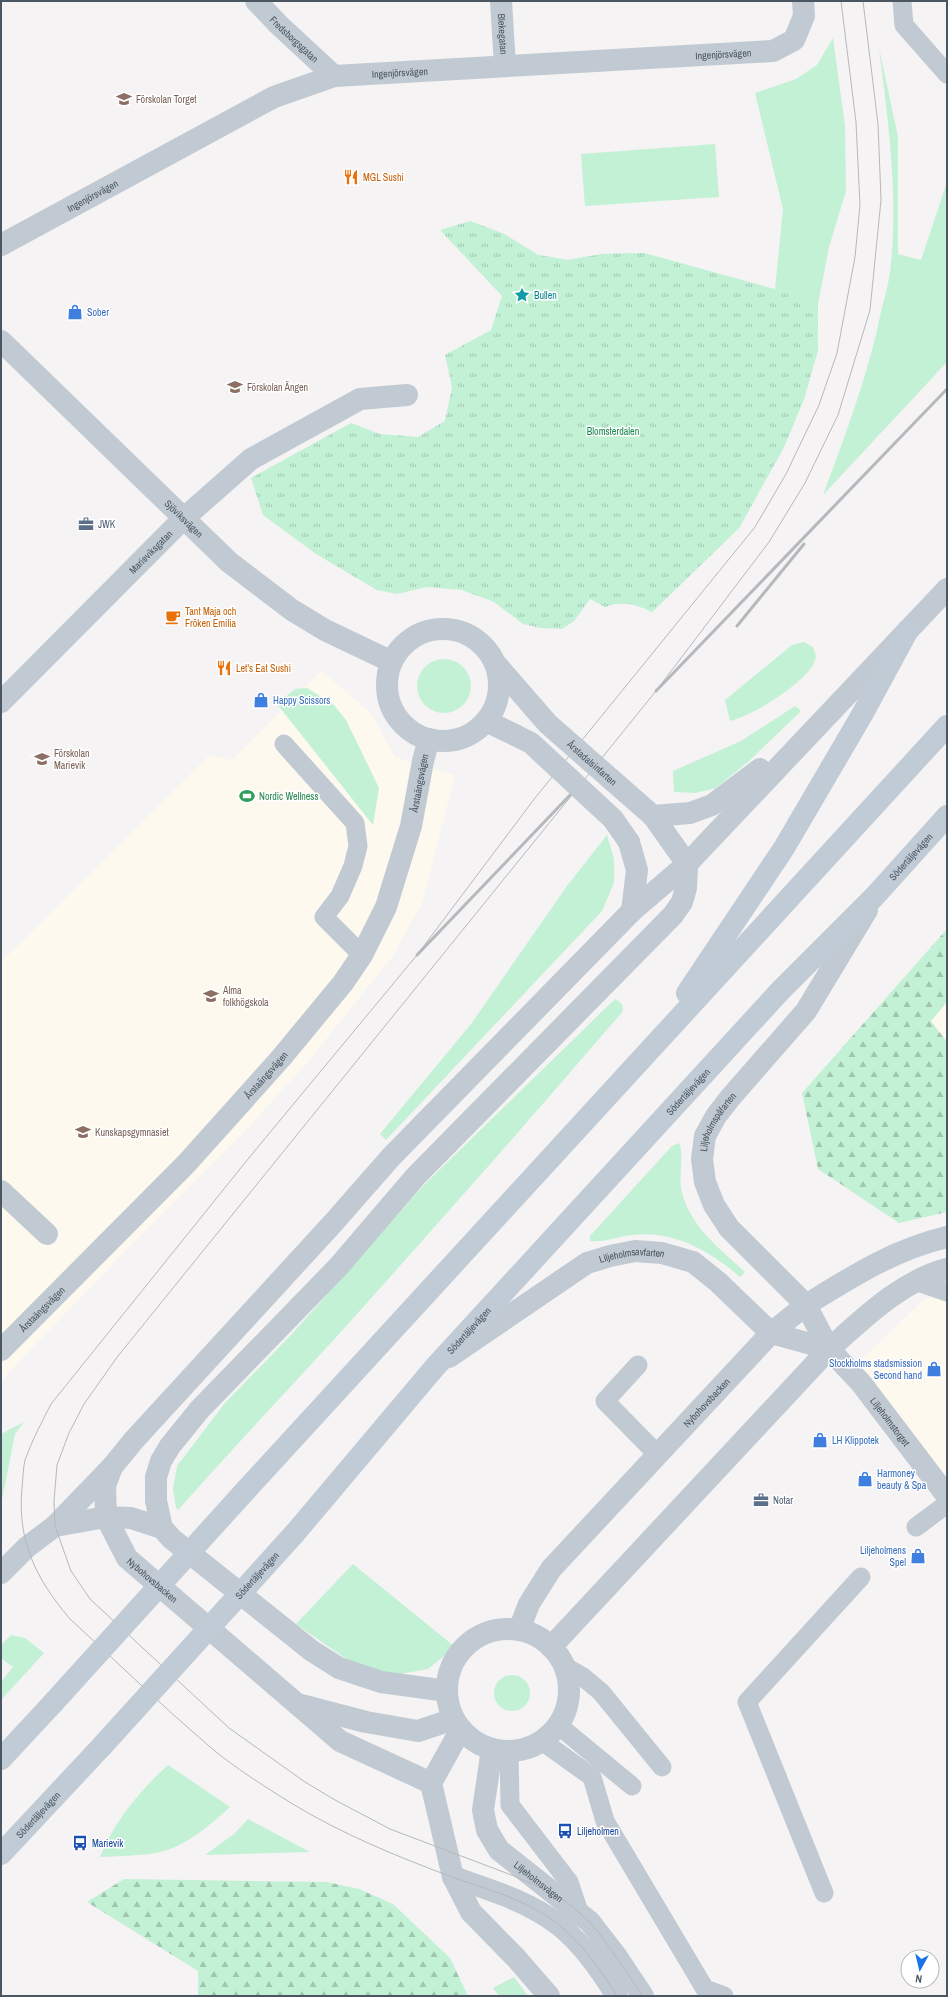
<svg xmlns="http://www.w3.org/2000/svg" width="948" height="1997" viewBox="0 0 948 1997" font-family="'Archivo Narrow',sans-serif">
	<defs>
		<pattern id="forest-firs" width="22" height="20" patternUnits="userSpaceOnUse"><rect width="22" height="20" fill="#c3f1d5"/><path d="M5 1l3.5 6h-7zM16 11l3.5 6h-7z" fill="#a0c6b0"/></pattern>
		<pattern id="park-tufts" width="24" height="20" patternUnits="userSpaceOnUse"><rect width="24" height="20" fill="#c3f1d5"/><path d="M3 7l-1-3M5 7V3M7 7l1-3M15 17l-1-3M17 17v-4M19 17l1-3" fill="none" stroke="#a0c6b0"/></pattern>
	</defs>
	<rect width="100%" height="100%" fill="#f5f3f3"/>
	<g fill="#fdf9ef">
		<polygon points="321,670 371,713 395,757 455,775 423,901 393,956 307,1063 236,1141 96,1281 1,1381 1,962 210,755 231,760"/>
		<polygon points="947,1002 947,1042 931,1021"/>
		<polygon points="947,1290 947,1499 850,1371 922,1301"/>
	</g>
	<g fill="#c3f1d5">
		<path d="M833,38L845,126L846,191L829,247L818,304V350L804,399L784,447L739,528L652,612C637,604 621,600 605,607L616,311L470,221L504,234L538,255L568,260L602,254L644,253L775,289L783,209L755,93L796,79L817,65Z"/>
		<path d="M879,48L898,137V254L921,260L947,182V362L823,495C846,433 869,373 882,307C886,293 890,278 891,263C898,191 888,119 879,48Z"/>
		<polygon points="715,144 719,197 585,206 581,154"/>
		<path d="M804,642L813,647L816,656C815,659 814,664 812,667C796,688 754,715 730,721L725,700L792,645Z"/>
		<circle cx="444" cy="686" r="27"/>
		<polygon points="307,688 334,705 346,720 379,788 373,825 277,704 295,689"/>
		<polygon points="795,706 801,711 749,761 716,788 695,793 674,792 673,771 741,741"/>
		<polygon points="607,835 614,859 614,883 602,911 386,1140 380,1134 471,1024 567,886"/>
		<path d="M615,999L622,1004L623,1011C530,1120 435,1227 339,1334C285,1393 231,1450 178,1510L176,1508L173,1489L177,1466L225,1403L292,1334L422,1187Z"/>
		<path d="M679,1143C684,1151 679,1177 681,1188C688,1225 719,1248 745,1272L740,1277C710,1251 674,1230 632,1235C619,1236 604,1243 590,1241V1236L672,1146Z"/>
		<polygon points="24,1422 15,1434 1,1505 1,1434"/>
		<polygon points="353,1564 455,1647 428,1669 389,1676 348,1660 296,1624"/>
		<polygon points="11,1635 25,1638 44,1653 1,1700 1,1682 13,1667 1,1658 1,1645"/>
		<circle cx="512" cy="1693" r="18"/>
		<path d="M168,1765L230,1807C210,1825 183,1849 155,1853C137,1856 118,1856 100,1857C115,1820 139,1792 168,1765Z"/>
		<polygon points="248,1819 310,1852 205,1855 234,1834"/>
		<polygon points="514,1977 528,1996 499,1996 493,1988"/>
	</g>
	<g fill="url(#forest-firs)">
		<polygon points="947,929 947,1002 931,1021 947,1042 947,1212 899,1223 818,1169 802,1093"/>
		<polygon points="124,1879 327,1882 359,1889 393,1904 450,1958 468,1996 198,1996 198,1971 87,1902"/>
	</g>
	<path fill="url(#park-tufts)" d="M470,221L504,234L538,255L568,260L602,254L644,253L775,290L818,304V350L804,399L784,447L739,528L652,612C637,604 621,600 605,607L590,599L574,621L562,629L541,628L523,624L494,602L462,590L427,587L397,594L377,590L316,554L263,515L251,478L351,423L380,434L418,437L445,421L452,387L445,355L491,330L502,296L440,230Z"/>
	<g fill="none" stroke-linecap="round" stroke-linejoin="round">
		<g stroke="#c1cad2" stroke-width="19">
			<polyline points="902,1 904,25 947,74"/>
			<polyline points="284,744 355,823 358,846 353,866 340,896 324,917 362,955"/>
			<polyline points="915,1281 947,1292"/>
			<polyline points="638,1365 605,1401 658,1455"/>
			<polyline points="916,1527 947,1504"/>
			<polyline points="564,1666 583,1677 601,1692 662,1767"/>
			<polyline points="558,1725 632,1786"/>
			<polyline points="542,1741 592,1777 605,1821 705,1989 724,1996"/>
			<polyline points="509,1751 510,1805 569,1882 579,1912"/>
			<polyline points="824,1893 747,1702 861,1577"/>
		</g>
		<polyline stroke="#c1cad2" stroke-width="22" points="1,1191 47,1234"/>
		<g stroke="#c1cad2" stroke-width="22">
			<path id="s1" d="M256,1L279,25L334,76"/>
			<path id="s2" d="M501,1L505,66"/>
			<path id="s3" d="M1,245L274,97L334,76L773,51L794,40L804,16L803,1"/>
			<path id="s4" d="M1,702L183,519L251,459L360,399L407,395"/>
			<path id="s5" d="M947,1269C901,1281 864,1318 829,1349L861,1383L947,1496"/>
			<path d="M806,1305C853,1276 893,1250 947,1237"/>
			<path id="s6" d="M1,1350L186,1164L281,1058L343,983L362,955L386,907L411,826L423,761L429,739"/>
			<path id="s7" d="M492,1749L483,1810L487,1830L499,1850L590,1922L617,1957L643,1996"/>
			<path d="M453,1877C490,1890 528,1901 559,1925C583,1944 601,1971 617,1996"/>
		</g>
		<g stroke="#c1cad2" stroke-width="22">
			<path id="s8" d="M1,341L229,562L292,610L325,630L392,662"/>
			<circle cx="443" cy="685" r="56"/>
			<polyline points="495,663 534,708"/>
			<polyline points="486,721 515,735"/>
			<polyline points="653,816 690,813 712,805 760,769"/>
			<polyline points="629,842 637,870 632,911"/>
			<path id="s9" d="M829,1349L806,1305L729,1228L714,1205L705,1182L702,1159L705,1136L716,1116L730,1098L806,1011L867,910"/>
			<path id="s10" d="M449,1357L587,1263L610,1256L635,1251L662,1253L693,1262L718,1282L771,1333L829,1349"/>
			<path id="s11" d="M112,1467L105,1486L106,1517L127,1558L340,1741L431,1783"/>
			<polyline points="55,1526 112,1467 134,1440 334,1222 391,1157 632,911 687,864 947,589"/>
			<polyline points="162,1528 156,1501 156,1477 161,1461 170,1446 200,1409 339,1266 416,1176 673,915 682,902 686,888 687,864 653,816"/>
			<polyline points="1,1573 27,1547 55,1526 106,1517 131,1518 162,1528 172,1539 312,1651 339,1668 381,1682 447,1691"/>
			<circle cx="508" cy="1690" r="61"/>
			<path id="s12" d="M519,1630L529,1604L551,1569L771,1333L806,1305"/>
			<polyline points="551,1647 829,1349"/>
			<polyline points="301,1705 366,1722 418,1731 454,1719"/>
			<polyline points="461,1729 431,1783 453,1877 471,1912 516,1958 549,1996"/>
		</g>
		<g stroke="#c1cbd6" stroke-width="22">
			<polyline points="687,993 784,848 863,713 908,630"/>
			<polyline points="246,1490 947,726"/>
			<path id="s13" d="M295,1533L435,1367L781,990L874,897L947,816"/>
			<polyline points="1,1759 54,1702"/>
			<path id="s14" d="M1,1854L103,1745"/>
		</g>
		<g stroke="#b5b8bd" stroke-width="1">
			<path d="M617,1996C601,1971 583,1944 559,1925C528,1900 489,1890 452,1877C396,1856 342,1834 291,1803C264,1786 235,1768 210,1747C162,1706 116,1661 70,1619C36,1579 17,1541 22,1488C23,1479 23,1468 25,1460C32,1440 42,1422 51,1404L248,1159L417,955L535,798L755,527L786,474L819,405L837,353L855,257L860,205L856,122L841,1"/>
			<polyline points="643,1996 603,1938 590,1922 569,1904 555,1894 514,1876 390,1829 335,1800 305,1782 229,1728 90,1599 71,1571 55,1526 54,1501 57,1465 69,1433 84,1404 118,1356 656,691 769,542 805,483 838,415 870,310 881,200 878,124 863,1"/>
		</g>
		<g stroke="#b5b8bd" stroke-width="3">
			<polyline points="737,626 804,544"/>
			<polyline points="656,691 947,389"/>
			<polyline points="417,955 572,793"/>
		</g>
		<g stroke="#c1cad2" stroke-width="22">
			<path id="s15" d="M534,708L548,724L653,816"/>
			<polyline points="515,735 531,743 613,819 629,842"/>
		</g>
		<g stroke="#c1cbd6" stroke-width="22">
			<polyline points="54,1702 246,1490"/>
			<path id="s16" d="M103,1745L295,1533"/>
		</g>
	</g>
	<defs>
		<g id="school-bare" transform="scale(1.2)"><path d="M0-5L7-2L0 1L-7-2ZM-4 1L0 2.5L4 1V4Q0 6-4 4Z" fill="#8d6e63" stroke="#fff" stroke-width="2.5" paint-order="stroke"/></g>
		<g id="restaurant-bare" transform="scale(1.2)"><path d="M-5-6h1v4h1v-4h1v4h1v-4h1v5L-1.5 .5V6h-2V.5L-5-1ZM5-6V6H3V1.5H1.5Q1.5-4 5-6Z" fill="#e8710a" stroke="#fff" stroke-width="2.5" paint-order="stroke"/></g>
		<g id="sight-bare" transform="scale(1.2)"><path d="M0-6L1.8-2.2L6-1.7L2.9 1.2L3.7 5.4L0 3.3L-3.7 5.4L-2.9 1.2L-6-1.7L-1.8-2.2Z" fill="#0f9aa8" stroke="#fff" stroke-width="2.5" paint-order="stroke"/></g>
		<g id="shop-bare" transform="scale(1.2)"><path d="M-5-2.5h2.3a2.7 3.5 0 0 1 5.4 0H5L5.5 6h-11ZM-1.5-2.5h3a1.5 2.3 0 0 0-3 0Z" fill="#3f7fe0" stroke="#fff" stroke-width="2.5" paint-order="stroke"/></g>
		<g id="office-bare" transform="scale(1.2)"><path d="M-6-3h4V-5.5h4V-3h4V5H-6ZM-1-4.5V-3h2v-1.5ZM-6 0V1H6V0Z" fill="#5c6f8a" stroke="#fff" stroke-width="2.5" paint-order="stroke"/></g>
		<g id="cafe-bare" transform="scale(1.2)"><path d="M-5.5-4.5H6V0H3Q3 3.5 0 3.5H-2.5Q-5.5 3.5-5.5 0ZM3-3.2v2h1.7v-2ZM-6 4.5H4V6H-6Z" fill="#e8710a" stroke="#fff" stroke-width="2.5" paint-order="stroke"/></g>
		<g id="stadium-bare" transform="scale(1.2)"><path d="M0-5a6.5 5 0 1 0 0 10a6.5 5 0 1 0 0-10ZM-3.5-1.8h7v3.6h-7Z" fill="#2e9e5b" stroke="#fff" stroke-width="2.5" paint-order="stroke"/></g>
		<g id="bus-bare" transform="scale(1.2)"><path d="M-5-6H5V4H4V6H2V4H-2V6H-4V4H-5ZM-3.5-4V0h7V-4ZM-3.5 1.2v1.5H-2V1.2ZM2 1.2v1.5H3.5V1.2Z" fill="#1a4fb4" stroke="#fff" stroke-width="2.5" paint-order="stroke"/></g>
	</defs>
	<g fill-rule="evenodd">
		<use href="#school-bare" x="124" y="99"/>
		<use href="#restaurant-bare" x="351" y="177"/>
		<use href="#sight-bare" x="522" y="295"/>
		<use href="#shop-bare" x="75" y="312"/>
		<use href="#school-bare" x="235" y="387"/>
		<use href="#office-bare" x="86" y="524"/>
		<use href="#cafe-bare" x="173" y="617"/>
		<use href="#restaurant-bare" x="224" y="668"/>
		<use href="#shop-bare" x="261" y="700"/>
		<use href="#school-bare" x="42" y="759"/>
		<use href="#stadium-bare" x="247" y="796"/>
		<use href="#school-bare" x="211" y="996"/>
		<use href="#school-bare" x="83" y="1132"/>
		<use href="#shop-bare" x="934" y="1369"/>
		<use href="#shop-bare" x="820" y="1440"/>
		<use href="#shop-bare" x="865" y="1479"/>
		<use href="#office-bare" x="761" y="1500"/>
		<use href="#shop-bare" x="918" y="1556"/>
		<use href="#bus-bare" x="565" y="1831"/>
		<use href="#bus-bare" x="80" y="1843"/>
	</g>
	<g text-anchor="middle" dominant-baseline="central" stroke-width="3" stroke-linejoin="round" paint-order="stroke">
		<g font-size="10" fill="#4a5661" stroke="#fff">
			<text stroke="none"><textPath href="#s2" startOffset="33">Blekegatan</textPath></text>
			<text stroke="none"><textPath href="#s1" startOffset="54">Fredsborgsgatan</textPath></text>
			<text stroke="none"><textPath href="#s3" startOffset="764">Ingenjörsvägen</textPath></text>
			<text stroke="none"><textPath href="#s3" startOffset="440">Ingenjörsvägen</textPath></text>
			<text stroke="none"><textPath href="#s3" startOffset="104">Ingenjörsvägen</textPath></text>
			<text stroke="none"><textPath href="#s8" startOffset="255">Sjöviksvägen</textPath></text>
			<text stroke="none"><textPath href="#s4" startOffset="212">Marieviksgatan</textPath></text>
			<text stroke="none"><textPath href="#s15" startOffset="80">Årstadalsinfarten</textPath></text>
			<text stroke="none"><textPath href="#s6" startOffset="718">Årstaängsvägen</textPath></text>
			<text stroke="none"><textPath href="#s13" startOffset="915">Södertäljevägen</textPath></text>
			<text stroke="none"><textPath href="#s6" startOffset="382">Årstaängsvägen</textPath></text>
			<text stroke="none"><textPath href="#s13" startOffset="591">Södertäljevägen</textPath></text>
			<text stroke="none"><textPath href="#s9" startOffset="275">Liljeholmspåfarten</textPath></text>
			<text stroke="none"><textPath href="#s10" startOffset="213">Liljeholmsavfarten</textPath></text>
			<text stroke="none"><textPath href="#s6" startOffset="58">Årstaängsvägen</textPath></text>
			<text stroke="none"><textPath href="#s13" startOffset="267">Södertäljevägen</textPath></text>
			<text stroke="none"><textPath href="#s12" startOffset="297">Nybohovsbacken</textPath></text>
			<text stroke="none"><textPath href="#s5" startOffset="239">Liljeholmstorget</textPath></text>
			<text stroke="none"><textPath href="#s16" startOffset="229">Södertäljevägen</textPath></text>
			<text stroke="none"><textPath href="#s11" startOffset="131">Nybohovsbacken</textPath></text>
			<text stroke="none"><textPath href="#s14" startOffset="54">Södertäljevägen</textPath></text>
			<text stroke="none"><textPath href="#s7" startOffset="156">Liljeholmsvägen</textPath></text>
		</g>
		<g font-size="10" fill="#785e54" stroke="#fff" text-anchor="start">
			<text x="136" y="99">Förskolan Torget</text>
			<text x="247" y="387">Förskolan Ängen</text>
			<text x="54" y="753">Förskolan<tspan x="54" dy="12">Marievik</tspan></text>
			<text x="223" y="990">Alma<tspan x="223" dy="12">folkhögskola</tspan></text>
			<text x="95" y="1132">Kunskapsgymnasiet</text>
		</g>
		<g font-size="10" fill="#c56008" stroke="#fff" text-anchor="start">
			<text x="363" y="177">MGL Sushi</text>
			<text x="185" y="611">Tant Maja och<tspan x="185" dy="12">Fröken Emilia</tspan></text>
			<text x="236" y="668">Let's Eat Sushi</text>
		</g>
		<g font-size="10" fill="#0d838f" stroke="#fff" text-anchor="start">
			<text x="534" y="295">Bullen</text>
		</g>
		<g font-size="10" fill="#366cbe" stroke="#fff" text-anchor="start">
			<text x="87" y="312">Sober</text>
			<text x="273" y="700">Happy Scissors</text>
			<text x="922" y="1363" text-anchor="end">Stockholms stadsmission<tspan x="922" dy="12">Second hand</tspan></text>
			<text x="832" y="1440">LH Klippotek</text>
			<text x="877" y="1473">Harmoney<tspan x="877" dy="12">beauty &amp; Spa</tspan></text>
			<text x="906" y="1550" text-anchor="end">Liljeholmens<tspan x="906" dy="12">Spel</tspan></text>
		</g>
		<g font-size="10" fill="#17864f" stroke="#fff">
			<text x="613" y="431">Blomsterdalen</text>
		</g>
		<g font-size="10" fill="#4e5e75" stroke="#fff" text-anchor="start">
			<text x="98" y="524">JWK</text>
			<text x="773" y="1500">Notar</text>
		</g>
		<g font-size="10" fill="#27864d" stroke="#fff" text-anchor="start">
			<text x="259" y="796">Nordic Wellness</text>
		</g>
		<g font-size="10" fill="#164399" stroke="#fff" text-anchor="start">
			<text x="577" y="1831">Liljeholmen</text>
			<text x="92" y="1843">Marievik</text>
		</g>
	</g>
	<rect width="948" height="1997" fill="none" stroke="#4a5661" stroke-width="4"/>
	<g transform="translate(920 1969) rotate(188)"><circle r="19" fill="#ffffff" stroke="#b7bbc0"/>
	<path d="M0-3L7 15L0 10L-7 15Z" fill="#1a73e8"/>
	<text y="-6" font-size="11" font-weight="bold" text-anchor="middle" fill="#4a5661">N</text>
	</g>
</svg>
